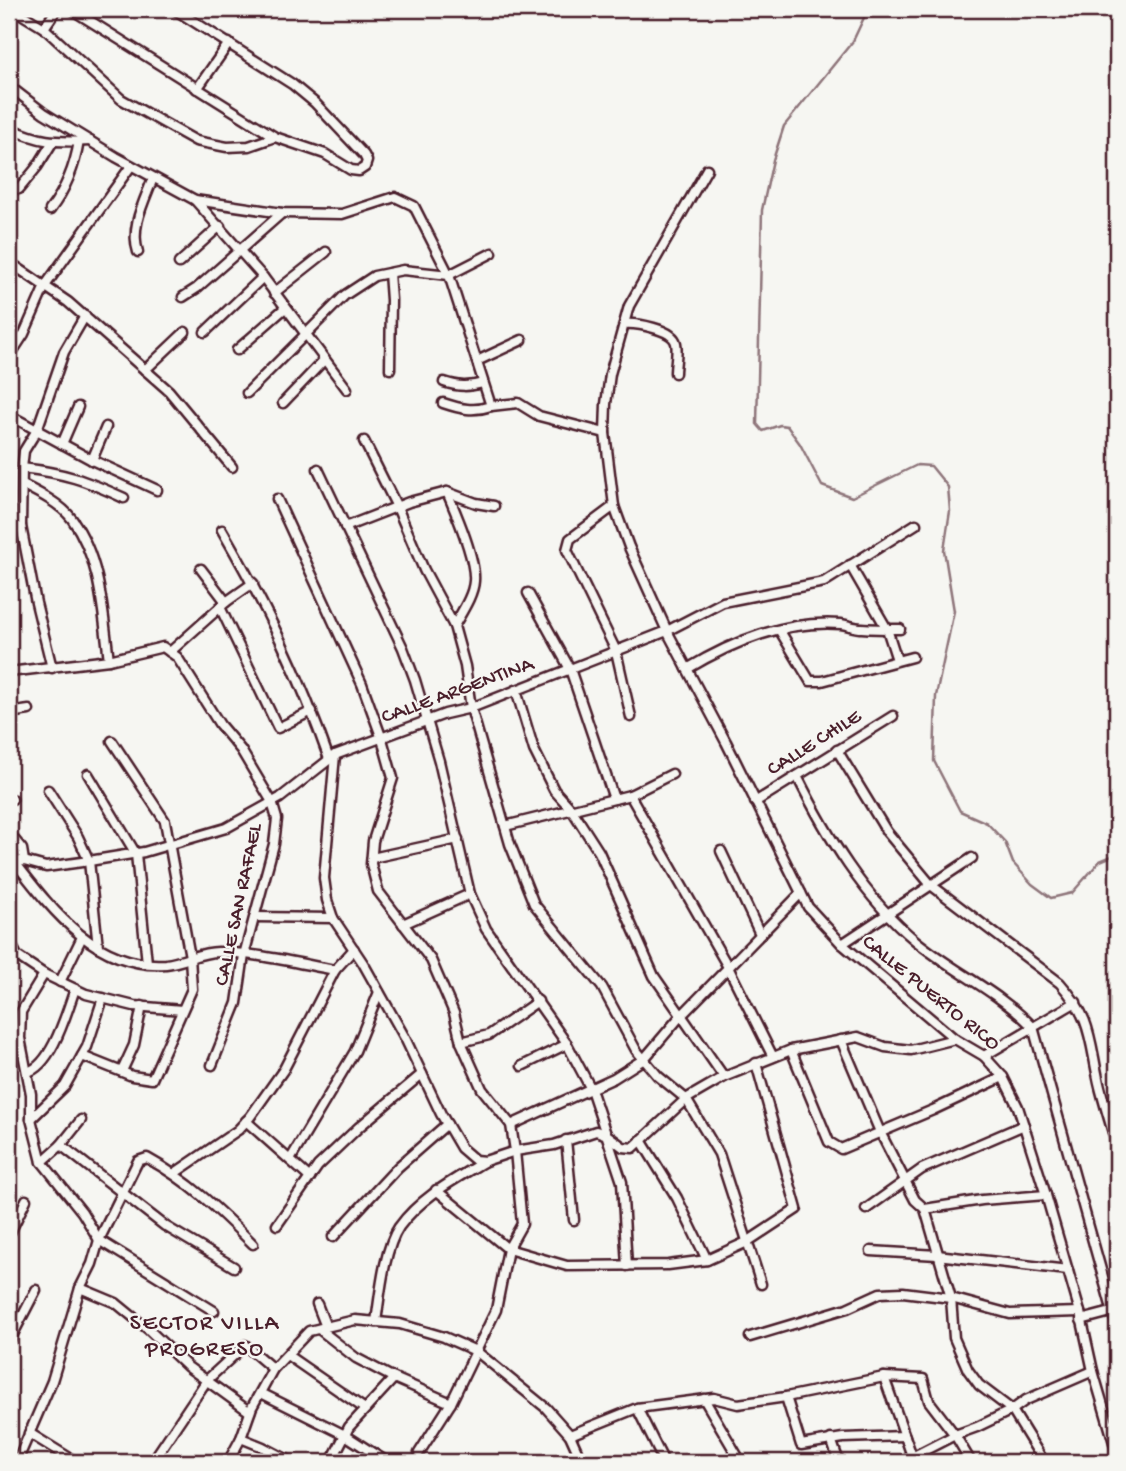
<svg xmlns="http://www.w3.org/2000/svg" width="1126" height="1471" viewBox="0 0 1126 1471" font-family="'Gochi Hand',sans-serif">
	<rect width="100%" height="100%" fill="#f6f6f2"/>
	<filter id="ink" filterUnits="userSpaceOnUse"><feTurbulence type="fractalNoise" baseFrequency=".0143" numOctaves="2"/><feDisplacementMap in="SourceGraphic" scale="14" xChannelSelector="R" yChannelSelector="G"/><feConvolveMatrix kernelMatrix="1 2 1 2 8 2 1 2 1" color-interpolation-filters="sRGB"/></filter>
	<g filter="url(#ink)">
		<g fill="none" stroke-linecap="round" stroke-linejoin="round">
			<polyline stroke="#8e747a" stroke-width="2.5" points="868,9 853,41 784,126 773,160 762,210 757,424 763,431 780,425 787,426 800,444 822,486 852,497 917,465 931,466 948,487 950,511 944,550 954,611 936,696 934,761 960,811 987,823 1005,842 1013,863 1032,884 1051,898 1072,893 1100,861 1117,854"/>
			<g stroke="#4a1f2b" stroke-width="13">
				<g id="minor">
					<polyline points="13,9 44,28 121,99 196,141 227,147 249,146 275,137"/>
					<polyline points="71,9 275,137 325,154 351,170 359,171 365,167 367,161 364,155 315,103 292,84 174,9"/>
					<polyline points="44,28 57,9"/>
					<polyline points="9,86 44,113 116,157 195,200 282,213 342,214 395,197 414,206 449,275 491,406 518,403 539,416 605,433"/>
					<polyline points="197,89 229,43"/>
					<path d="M9,128C44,143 52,142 90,141"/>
					<polyline points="707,169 629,306 610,374 606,404 605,433 614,506 629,547 667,631 726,742 808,907 842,944 955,1039 984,1056 1003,1077 1018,1107 1046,1195 1080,1312 1093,1371 1117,1453"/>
					<polyline points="19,189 37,167 52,143"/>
					<polyline points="195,200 263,277 347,389"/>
					<path d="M50,210C66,189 75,166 79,141"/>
					<path d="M138,252C130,227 144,202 153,178"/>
					<polyline points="9,262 68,302 169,391 232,467"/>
					<polyline points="179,263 220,226"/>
					<polyline points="389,273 391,300 390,369"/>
					<polyline points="9,279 16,267"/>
					<polyline points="274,293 326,252"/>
					<polyline points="183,297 197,288 282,213"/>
					<path d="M624,324C636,323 673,329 676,343C678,352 675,364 675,373"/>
					<polyline points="205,332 263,277"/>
					<polyline points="237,350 285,308"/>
					<polyline points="9,357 24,334 45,286 131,166"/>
					<polyline points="477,361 522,340"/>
					<polyline points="145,370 185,332"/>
					<path d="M444,382C459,387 469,387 483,383"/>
					<polyline points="247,393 345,295 374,276 403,270 449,275 492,253"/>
					<polyline points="283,403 324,360"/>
					<path d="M443,403C461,409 473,412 491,406"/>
					<polyline points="9,415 92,460 157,490"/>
					<polyline points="364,441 397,507 424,570 454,626 465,666 471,708 510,844 534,904 602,987 636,1050 658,1076 686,1099 719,1154 761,1284"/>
					<polyline points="62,444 78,407"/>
					<polyline points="92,460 106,427"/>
					<path d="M22,468C65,473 85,480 124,498"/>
					<polyline points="318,469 403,648 415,680 439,761 470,894 486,929 567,1044 591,1089 622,1182 627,1266"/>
					<path d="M23,485C39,493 61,504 72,519C101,559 103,613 109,660"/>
					<path d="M447,492C456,513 476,559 474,581C473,596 461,613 454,626"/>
					<polyline points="277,499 362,684 382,739 393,778 373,841 371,864 378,891 431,960 454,1013 461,1042 482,1089 511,1125 515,1151 522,1224 508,1249 496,1310 451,1403 419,1453"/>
					<polyline points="614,506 570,539 567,550 616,651 631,717"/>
					<polyline points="345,527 409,502 447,492 476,503 494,506"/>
					<path d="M222,530C266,606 300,676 329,759"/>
					<polyline points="9,532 21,526"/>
					<polyline points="850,565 887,629 897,660"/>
					<polyline points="201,569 226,602"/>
					<polyline points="528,593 570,669 614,799"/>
					<polyline points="220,607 278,728 312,711"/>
					<polyline points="780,631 810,681 822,681 912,657"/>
					<polyline points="170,652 226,602 253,583"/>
					<polyline points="52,668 36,603 21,526 22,468 24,451 37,430 64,352 85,316"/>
					<path d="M687,669C734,641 785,620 841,624C848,625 855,628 862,628C874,629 887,629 900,629"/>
					<polyline points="9,672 109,660 163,647 177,657 220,725 241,750 272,802 277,819 274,844 244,955 237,1003 212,1065"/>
					<polyline points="516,690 534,750 554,790 572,810 599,852 654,976 724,1077"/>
					<polyline points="9,713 29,710"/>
					<path d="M837,750L887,832L931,885L1060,983C1092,1019 1089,1038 1099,1083C1104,1104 1111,1125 1117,1146"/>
					<polyline points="335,755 324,878 327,900 333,918 363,963 405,1038 441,1114 461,1148 475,1160 485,1161 515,1151 554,1145 596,1131 607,1135 623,1147 633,1148 686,1099 724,1077 791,1050 858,1037 885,1047 911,1050 955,1039"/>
					<polyline points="88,774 136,854 147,963"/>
					<path d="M797,776C827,836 864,898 916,941C954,972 999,992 1033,1027L1117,1327"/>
					<polyline points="48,790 78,837 89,861 98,947"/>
					<polyline points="630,795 728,967 773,1057"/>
					<polyline points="9,800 12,799"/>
					<polyline points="755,802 893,716"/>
					<polyline points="505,826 630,795 672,774"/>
					<polyline points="9,833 22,849 24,861"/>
					<polyline points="721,851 760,934"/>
					<polyline points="372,858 458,839"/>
					<path d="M14,861C52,910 96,969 166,964C184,962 200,952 218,952C257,953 297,963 335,970"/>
					<polyline points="9,862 24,861 46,867 89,861 144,852 226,828 280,798 335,755 445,714 471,708 667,631 723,602 824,582 916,524"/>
					<polyline points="255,917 333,918"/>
					<polyline points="403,924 470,894"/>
					<polyline points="9,940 17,956 44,974 86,994 134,1006 182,1010"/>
					<polyline points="842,944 972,858"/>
					<polyline points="44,974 21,1012 20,1038 31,1094 31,1119 42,1162 82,1212 99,1240 214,1311"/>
					<polyline points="60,982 82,937"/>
					<polyline points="841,1040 880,1132 915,1200 925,1209 951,1298 954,1338 968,1370 979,1385 1012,1410 1044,1462"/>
					<polyline points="461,1042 489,1035 538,1001"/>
					<polyline points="791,1050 829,1142 841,1149 933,1110 1003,1077"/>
					<polyline points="82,1056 132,1076 152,1079 192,989 190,957 165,821 112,741"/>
					<polyline points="984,1056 1076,1002"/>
					<polyline points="522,1066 567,1044"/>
					<polyline points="122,1071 134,1045 142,1006"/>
					<path d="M27,1072C52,1066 67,1011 75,989"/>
					<polyline points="31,1119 65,1086 87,1047 103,998"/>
					<polyline points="246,1121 310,1178"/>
					<polyline points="511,1125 614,1078 644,1059 678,1019 801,893"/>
					<polyline points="566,1140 574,1220"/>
					<polyline points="641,1140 677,1198 707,1260"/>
					<polyline points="61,1145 165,1226 234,1267"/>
					<polyline points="290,1160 355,1051 379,992"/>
					<polyline points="42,1162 61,1145 81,1120"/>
					<polyline points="175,1173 238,1130 250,1117 284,1069 335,970 354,949"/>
					<polyline points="436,1190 508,1249 567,1266 668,1265 707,1260 747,1242 797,1209 756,1063"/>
					<polyline points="866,1209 922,1169 1024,1125"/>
					<polyline points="925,1209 982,1200 1046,1195"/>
					<polyline points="277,1225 318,1166 359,1127 422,1074"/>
					<polyline points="9,1235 26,1200"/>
					<polyline points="333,1237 398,1167 447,1124"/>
					<polyline points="871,1251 937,1255 1068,1270"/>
					<polyline points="80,1288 116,1303 149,1330 188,1367 250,1412"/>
					<polyline points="317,1304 326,1327"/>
					<polyline points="1081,1320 1115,1311"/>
					<path d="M376,1322C380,1295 384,1249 399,1227C421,1197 454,1180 485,1161"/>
					<polyline points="319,1329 356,1358 394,1378 451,1403"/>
					<polyline points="750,1337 847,1308 880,1293 903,1292 951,1298 1010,1314 1080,1312"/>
					<polyline points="9,1342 36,1290"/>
					<polyline points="287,1355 365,1409"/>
					<polyline points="884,1377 913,1459"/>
					<polyline points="261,1393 345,1435 387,1462"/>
					<polyline points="786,1397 801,1445 843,1438 905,1436"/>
					<polyline points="704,1399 741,1462"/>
					<polyline points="637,1408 664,1462"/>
					<polyline points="29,1433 76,1462"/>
					<polyline points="570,1435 637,1408 714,1398 738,1404 786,1397 884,1377 923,1379 929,1401 955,1435 971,1462"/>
					<polyline points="241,1438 263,1447 292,1462"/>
					<polyline points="831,1439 839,1462"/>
					<path d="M17,1462L52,1381L80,1288L92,1264L99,1240L138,1161L147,1158C189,1181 219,1210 253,1244"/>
					<polyline points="152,1462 207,1380 245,1345 273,1369"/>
					<polyline points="228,1462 241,1438 252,1407 273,1369 309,1331 355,1320 400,1324 444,1337 476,1351 546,1408 570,1435 582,1462"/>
					<polyline points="331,1462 349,1427 394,1378"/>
					<polyline points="902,1462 955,1435 977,1427 1012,1410 1026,1400 1093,1371"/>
				</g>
			</g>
			<use href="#minor" stroke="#f6f6f2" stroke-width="8"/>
		</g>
	</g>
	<g text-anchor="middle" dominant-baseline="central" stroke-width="5" stroke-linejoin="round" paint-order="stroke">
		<g font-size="21" fill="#4a1f2b" stroke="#f6f6f2">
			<text transform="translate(458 692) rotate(-20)">CALLE ARGENTINA</text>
			<text transform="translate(815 744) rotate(-32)">CALLE CHILE</text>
			<text transform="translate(240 905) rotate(-78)">CALLE SAN RAFAEL</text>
			<text transform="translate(930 994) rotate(39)">CALLE PUERTO RICO</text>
		</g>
		<g font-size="23" letter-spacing="2" fill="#4a1f2b" stroke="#f6f6f2">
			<text x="205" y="1324">SECTOR VILLA<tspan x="205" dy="26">PROGRESO</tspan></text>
		</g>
	</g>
	<rect width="1126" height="1471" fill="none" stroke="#f6f6f2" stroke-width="35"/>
	<rect x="18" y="18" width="1091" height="1436" fill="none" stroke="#4a1f2b" stroke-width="2.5" filter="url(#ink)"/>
</svg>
